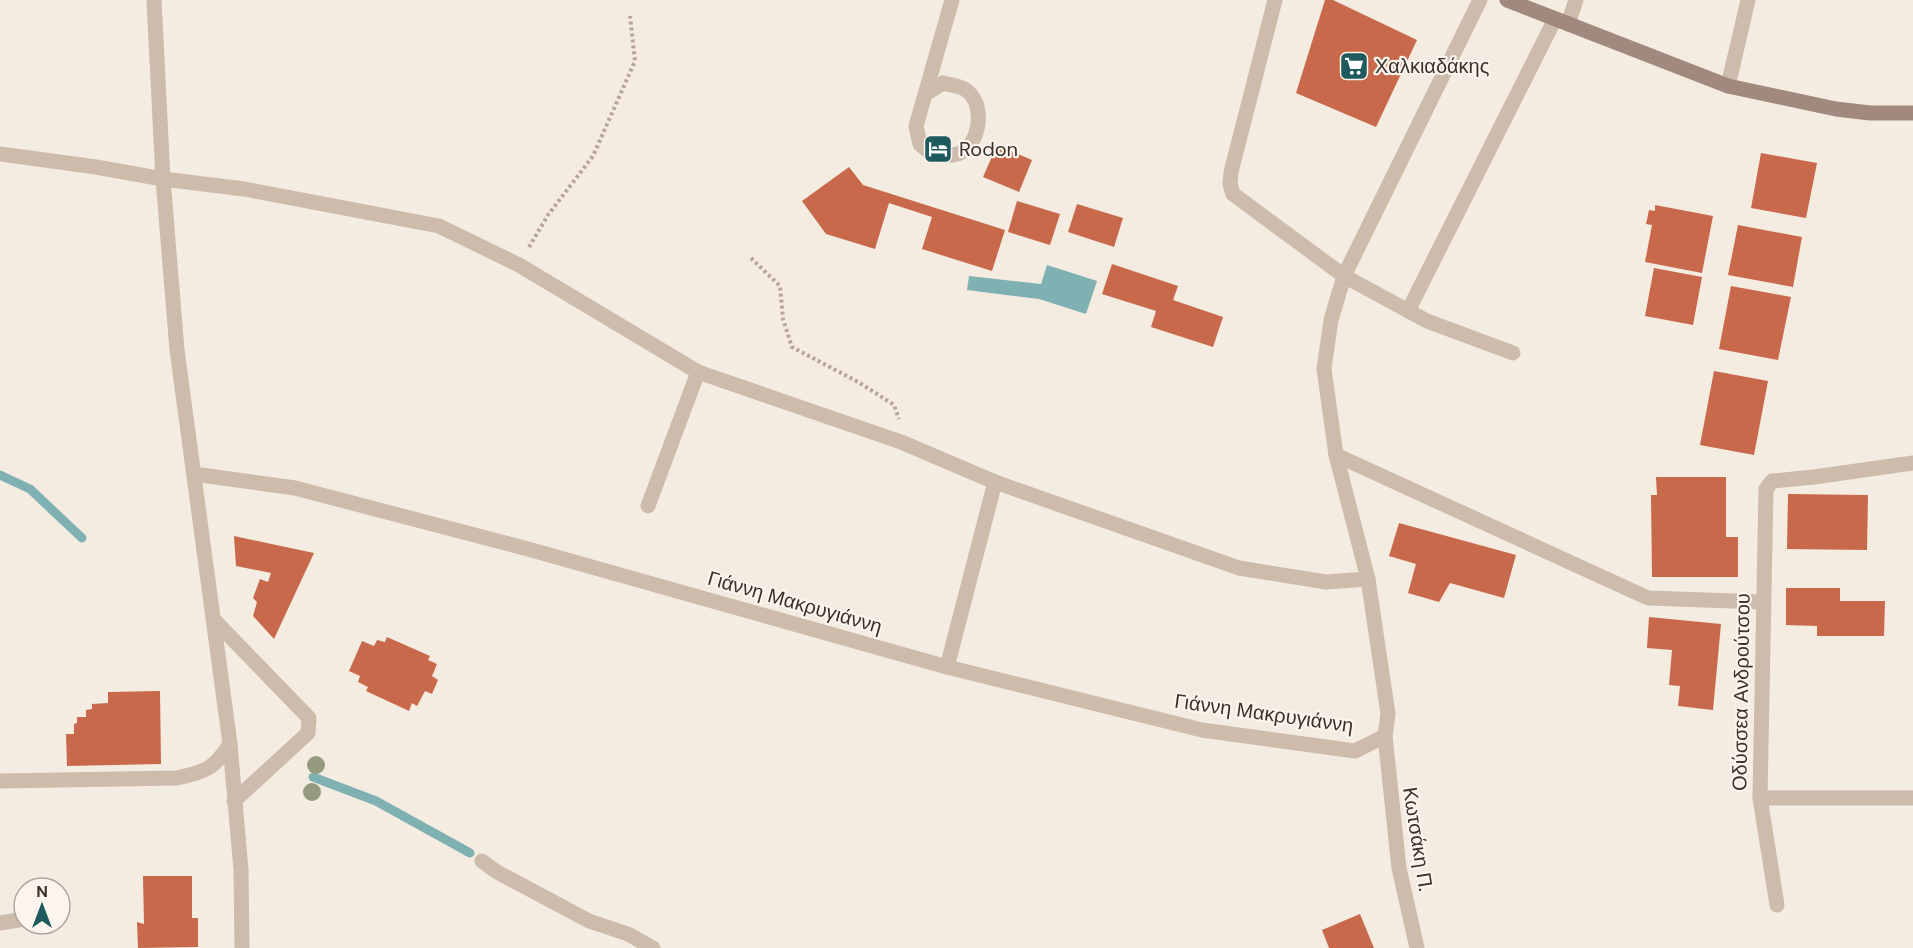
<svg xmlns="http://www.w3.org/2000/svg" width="1913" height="948" viewBox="0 0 1913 948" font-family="'DM Sans',sans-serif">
	<rect width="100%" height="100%" fill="#f4ebe1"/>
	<polygon fill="#7fb0b2" points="1047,265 1097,281 1086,314 1039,299 967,290 969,276 1041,284"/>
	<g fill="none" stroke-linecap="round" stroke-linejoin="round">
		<g stroke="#7fb0b2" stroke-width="9">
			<polyline points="0,475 30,489 82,538"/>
			<polyline points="313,777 376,801 470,853"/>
		</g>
	</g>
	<g fill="#c8694b">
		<polygon points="1325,0 1333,0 1417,40 1376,127 1296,93"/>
		<polygon points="997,145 1032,160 1019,192 983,177"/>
		<polygon points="1761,153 1817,163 1806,218 1751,208"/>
		<polygon points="849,167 863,185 1005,230 992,271 922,249 932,217 889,203 875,249 826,234 802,201"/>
		<polygon points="1017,201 1060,214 1050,245 1008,232"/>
		<polygon points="1077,204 1123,218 1114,247 1068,232"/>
		<polygon points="1655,205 1713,216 1702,273 1645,262 1652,225 1646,224 1649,210 1655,211"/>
		<polygon points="1738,225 1802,237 1793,287 1728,275"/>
		<polygon points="1112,264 1178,286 1173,300 1223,317 1213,347 1151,327 1156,311 1102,294"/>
		<polygon points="1654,268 1702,277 1693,325 1645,316"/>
		<polygon points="1731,286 1791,297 1778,360 1719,349"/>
		<polygon points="1714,371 1768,381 1754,455 1700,445"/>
		<polygon points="1656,477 1726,477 1726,537 1738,537 1738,577 1652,577 1651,495 1657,495"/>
		<polygon points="1788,494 1868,495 1867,550 1787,549"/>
		<polygon points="1399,523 1516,555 1504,598 1450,583 1439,602 1408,593 1416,564 1389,556"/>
		<polygon points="234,536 314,553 274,639 253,616 257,602 253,598 260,579 268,582 271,573 236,566"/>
		<polygon points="1786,588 1840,588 1840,601 1885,601 1884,636 1817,636 1817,626 1786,625"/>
		<polygon points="1649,617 1721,624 1713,710 1678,706 1680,686 1669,685 1672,650 1647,648"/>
		<polygon points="387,637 430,656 428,660 437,664 432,676 438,680 432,694 425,691 417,706 412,703 409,711 366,691 368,687 358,682 360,676 349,671 362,641 374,646 377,640 385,642"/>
		<polygon points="160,691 161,764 67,766 66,734 74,734 74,724 77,723 77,717 86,717 86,710 92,709 92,704 108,703 108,692"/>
		<polygon points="143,876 192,876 192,918 198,918 198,947 138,948 137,922 144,924"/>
		<polygon points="1360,914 1374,948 1329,948 1322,930"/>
	</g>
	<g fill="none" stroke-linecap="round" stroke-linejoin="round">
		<g stroke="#b9a596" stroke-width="4" stroke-dasharray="3 3" stroke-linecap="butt">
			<polyline points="529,247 548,215 593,156 635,61 630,16"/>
			<polyline points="751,258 780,286 783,319 792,347 860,383 894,405 899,419"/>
		</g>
		<g stroke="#cdbbac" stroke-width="15">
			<path d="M925,94L943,83C950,85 961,86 966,90C984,103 981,135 966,149C958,157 945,155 934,156L920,144L916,126L952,0"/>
			<polyline points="214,620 309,718 308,733 234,801"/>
			<polyline points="482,861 497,872 589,921 628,934 653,948"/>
		</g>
		<g stroke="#cdbbac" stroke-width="15">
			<polyline points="1275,0 1231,172 1230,184 1233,194 1344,276 1427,321 1513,353"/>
			<polyline points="1568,24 1576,0"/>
			<polyline points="1728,86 1748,0"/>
			<polyline points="0,154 96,167 163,179 244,189 439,226 519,265 698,372 901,442 995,482 1239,568 1326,582 1368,579"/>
			<polyline points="1408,311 1555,19"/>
			<polyline points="1336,455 1648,598 1762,602"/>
			<polyline points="194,474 295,488 528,549 947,667 1202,730 1355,751 1385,736"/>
			<polyline points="648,506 698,372"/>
			<polyline points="947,667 995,482"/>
			<polyline points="230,744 241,870 242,948"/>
			<path d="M0,781L177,778C205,772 214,769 230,744L177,350L163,179L154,0"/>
			<polyline points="1760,798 1913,798"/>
			<polyline points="1777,905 1760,798 1766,489 1772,481 1814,477 1913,463"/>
			<polyline points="0,923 24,919"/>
			<polyline points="1417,948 1399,868 1385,736 1388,714 1368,579 1336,455 1324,369 1331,320 1344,276 1480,0"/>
		</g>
		<polyline stroke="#a18a7d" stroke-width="15" points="1507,0 1728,86 1836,109 1870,113 1913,113"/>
	</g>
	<g fill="#969b7f">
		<circle cx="316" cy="765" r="9"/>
		<circle cx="312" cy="792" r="9"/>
	</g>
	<defs>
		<g id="supermarket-square" transform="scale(1.5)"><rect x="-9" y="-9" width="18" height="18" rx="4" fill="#1f5a5e" stroke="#fbf5ee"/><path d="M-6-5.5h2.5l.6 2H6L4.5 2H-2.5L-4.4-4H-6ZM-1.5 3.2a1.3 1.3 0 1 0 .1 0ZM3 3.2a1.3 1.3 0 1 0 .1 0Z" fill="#fff"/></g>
		<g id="hotel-square" transform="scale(1.5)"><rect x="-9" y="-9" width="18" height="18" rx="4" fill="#1f5a5e" stroke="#fbf5ee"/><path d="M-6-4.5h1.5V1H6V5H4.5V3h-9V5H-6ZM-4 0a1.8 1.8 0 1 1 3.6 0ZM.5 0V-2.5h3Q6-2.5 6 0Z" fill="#fff"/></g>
	</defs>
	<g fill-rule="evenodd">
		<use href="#supermarket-square" x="1354" y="66"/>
		<use href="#hotel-square" x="938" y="149"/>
	</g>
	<g text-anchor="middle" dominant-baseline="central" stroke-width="4.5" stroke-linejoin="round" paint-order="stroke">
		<g font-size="20" fill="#3b302b" stroke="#fbf5ee" text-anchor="start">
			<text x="1375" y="66">Χαλκιαδάκης</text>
			<text x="959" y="149">Rodon</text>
		</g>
		<g font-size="20" fill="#3b302b" stroke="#fbf5ee">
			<text transform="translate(795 602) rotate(16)">Γιάννη Μακρυγιάννη</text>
			<text transform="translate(1741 692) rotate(-89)">Οδύσσεα Ανδρούτσου</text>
			<text transform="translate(1264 713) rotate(8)">Γιάννη Μακρυγιάννη</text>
			<text transform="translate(1418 839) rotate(81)">Κωτσάκη Π.</text>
		</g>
	</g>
	<g transform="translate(42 906)"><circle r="28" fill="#fbf5ee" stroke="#aea6a0" stroke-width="1.5"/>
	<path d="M0-4.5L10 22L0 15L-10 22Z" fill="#1f5a5e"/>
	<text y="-9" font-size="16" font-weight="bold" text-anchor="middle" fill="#3b302b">N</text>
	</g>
</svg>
